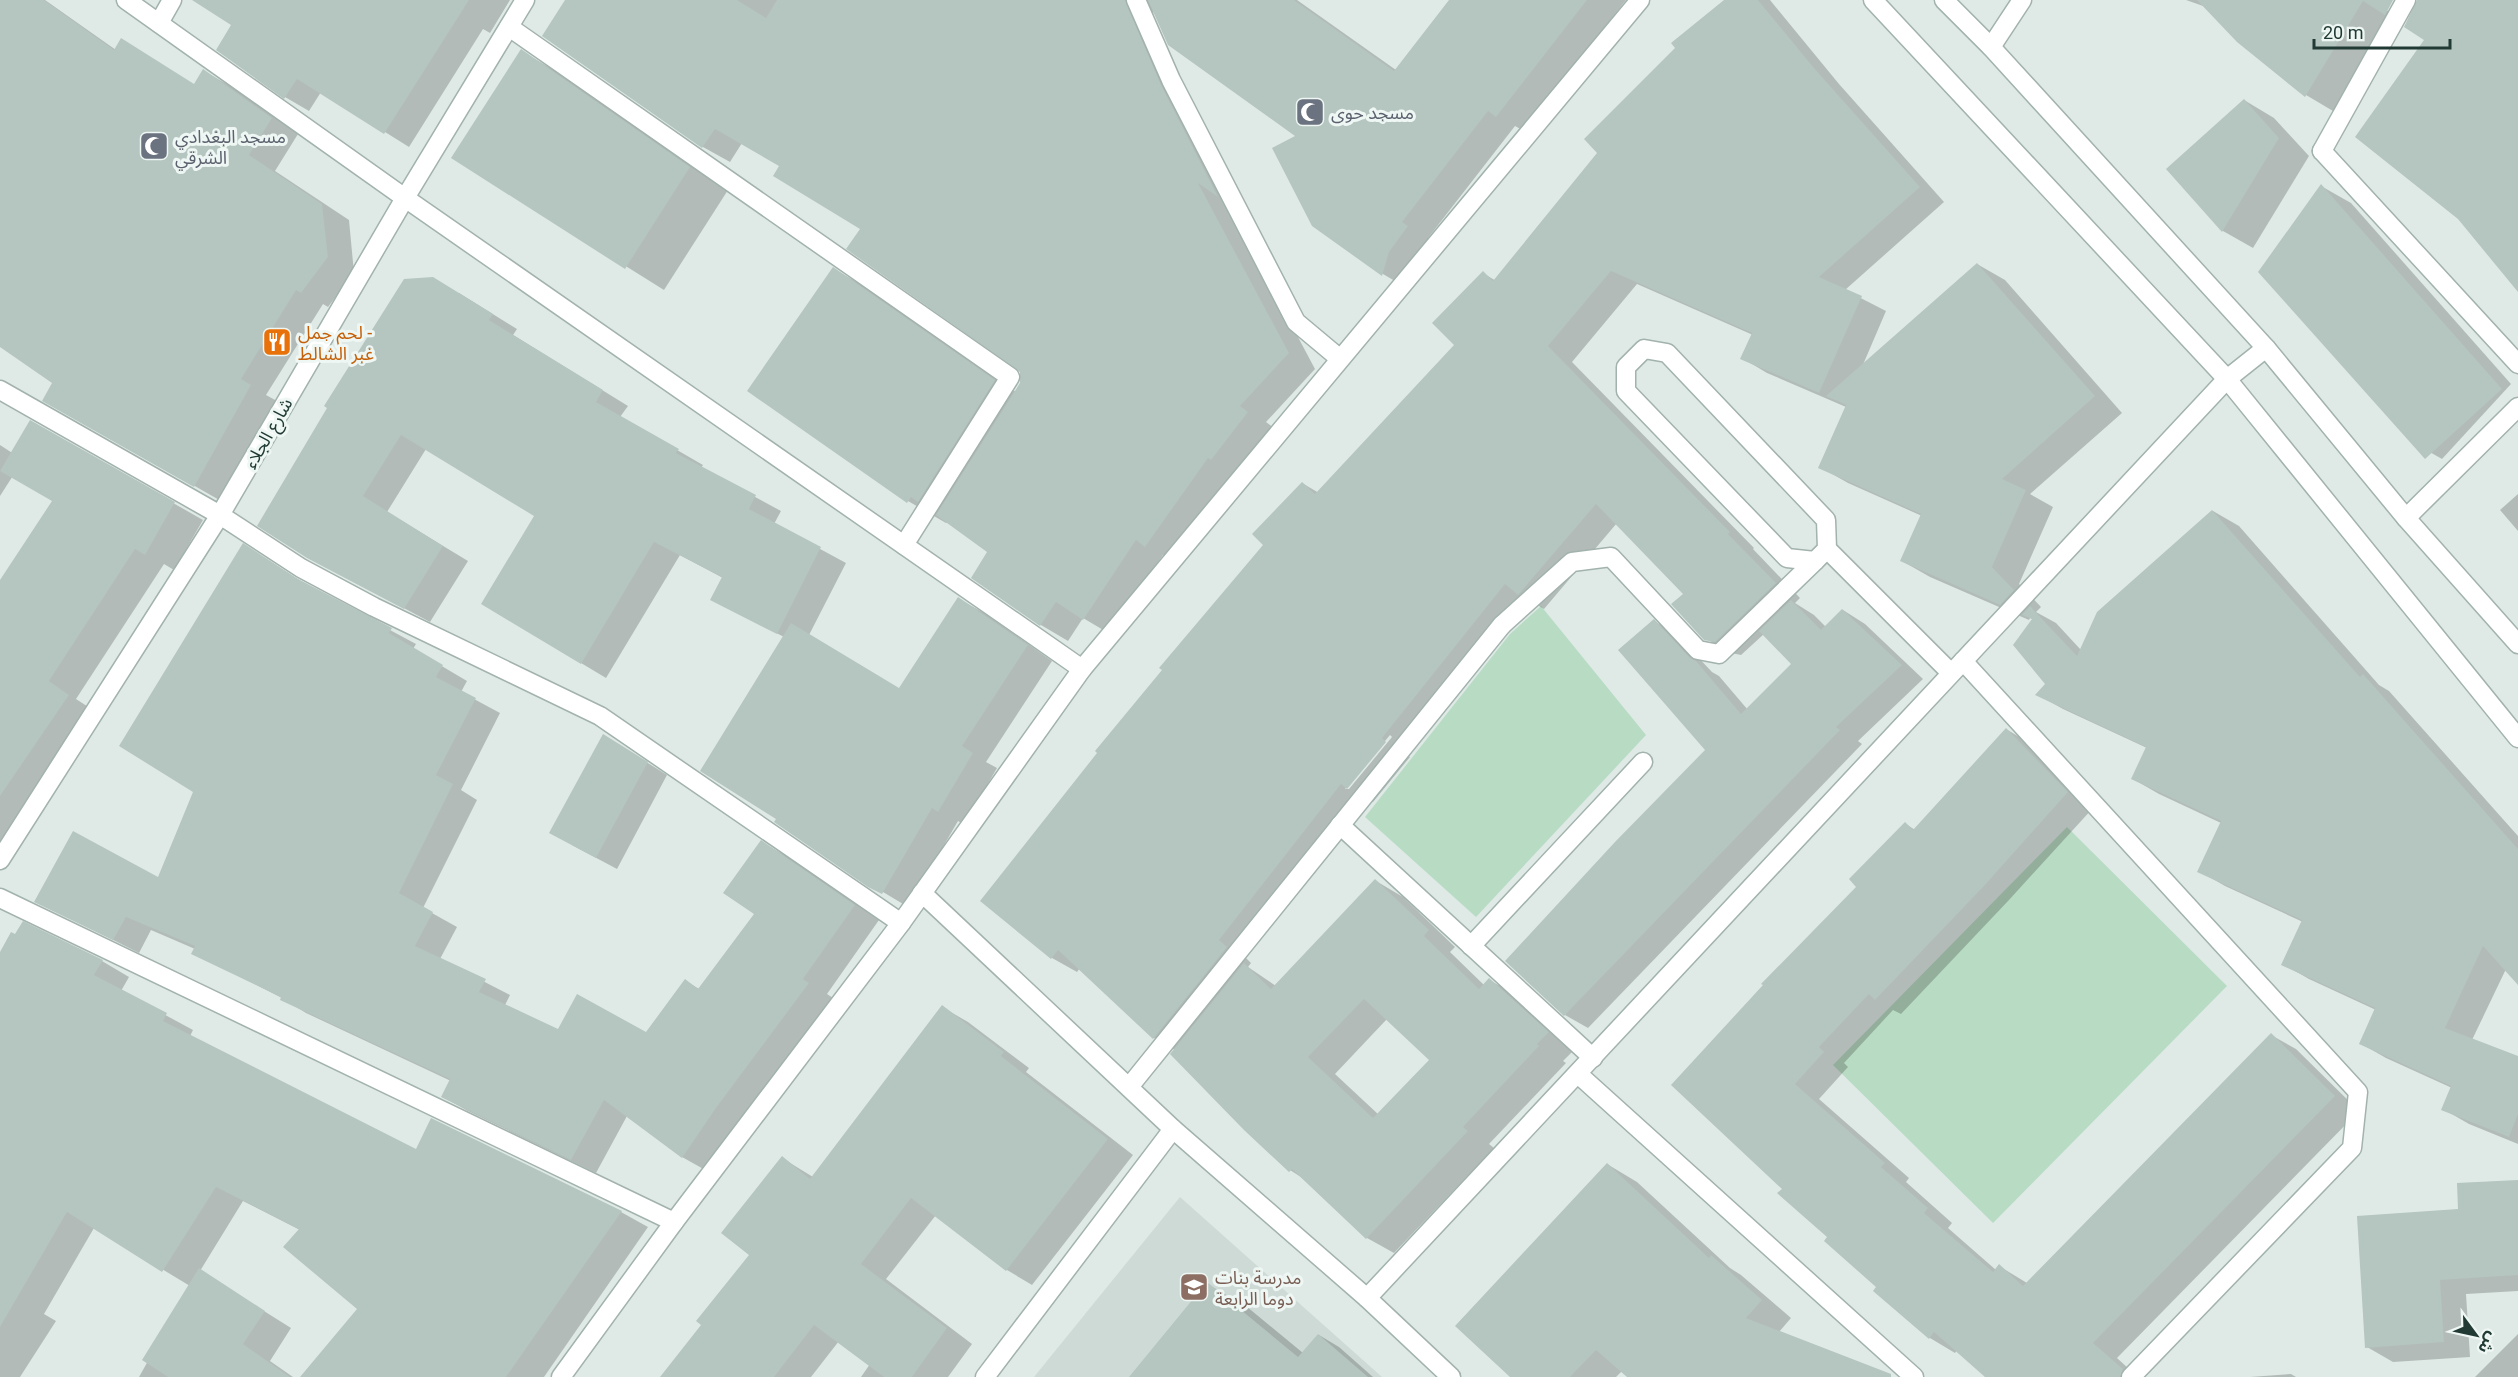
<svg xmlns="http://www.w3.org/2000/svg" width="2518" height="1377" viewBox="0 0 2518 1377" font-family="Roboto,'Noto Sans Arabic',sans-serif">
	<rect width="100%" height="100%" fill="#dfeae6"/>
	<polygon fill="#cedad5" points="1180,1197 1382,1377 1034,1377"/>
	<g fill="#b8dbc4">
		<polygon points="1541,606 1646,735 1476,917 1365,817 1510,634"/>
		<polygon points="2067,827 2227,986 1993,1223 1833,1065"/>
	</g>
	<g fill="#0003" fill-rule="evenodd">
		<polygon points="0,0 45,0 116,50 195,85 204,71 230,86 298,134 275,171 349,220 354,273 328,307 323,304 266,395 277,401 221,501 109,437 54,383 0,346"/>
		<polygon points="194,0 510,0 490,33 483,29 409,147 321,92 309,111 285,97 233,25"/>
		<polygon points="566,0 1297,0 1396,70 1451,0 1626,0 1524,131 1515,126 1428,238 1434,242 1410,290 1383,274 1313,225 1298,136 1154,9 1152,21 1225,200 1315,369 1266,422 1274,428 1173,561 1163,555 1110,634 1083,618 1068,641 1041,625 973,577 989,551 948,522 946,523 908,501 834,269 872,291 1016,392 1023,377 1018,367 862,229 781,166 742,143 730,162 703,147 544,36"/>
		<path d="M1727,0H1770L1839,84L1944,202L1845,290L1886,311L1862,367L1977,264L2005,280L2122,413L2030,494L2053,507L2019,584L2041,607L2036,612L2056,623L2081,650L2213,511L2239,526L2379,685L2389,691L2518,836V983L2506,969L2472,1040L2518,1058V1144L2469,1124L2443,1109L2452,1088L2386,1058L2360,1043L2376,1010L2309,979L2283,964L2303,922L2225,886L2199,871L2221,823L2159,794L2133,779L2147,748L2063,709L2038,695L2047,684L2033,619L2030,618L2029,620L1930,577L1902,561L1922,516L1848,483L1820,467L1846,407L1767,373L1742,358L1753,335L1637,284L1572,362L1754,548L1753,549L1800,598L1795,603L1814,615L1826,627L1843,610L1865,624L1923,679L1858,741L1862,744L1588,1028L1565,1015L1707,750L1654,621L1676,634L1712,672L1719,676L1748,710L1793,664L1764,634L1741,655L1731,653L1705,638L1685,594L1617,523L1544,609L1529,600L1406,754L1410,757L1373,802L1366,798L1243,955L1251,963L1248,967L1276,986L1376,881L1403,897L1455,947L1450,952L1484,985L1489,980L1517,995L1575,1049L1563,1061L1566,1063L1489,1144L1494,1148L1394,1253L1367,1238L1304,1179L1290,1170L1175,1050L1154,1038L1080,968L1077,972L1052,958L982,901L1265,545L1302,483L1319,493L1457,345L1483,273L1496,281ZM1390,735L1392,737L1349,789H1345ZM1387,1019L1431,1060L1379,1115L1335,1074Z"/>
		<polygon points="2186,0 2392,0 2386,10 2392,13 2333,111 2306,95 2206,7"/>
		<polygon points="521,51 559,73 728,190 664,290 453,158"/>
		<polygon points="2244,100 2274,118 2309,156 2253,248 2223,231 2169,170"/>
		<polygon points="2321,186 2351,203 2511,384 2442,459 2412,442"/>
		<polygon points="459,293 517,329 513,335 628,406 620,417 703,465 701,468 781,511 774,524 846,563 809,635 900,690 959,599 984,613 1052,661 986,762 997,768 964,825 958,821 908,907 883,892 778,818 784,637 738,613 723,578 680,555 606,678 581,663 536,516 426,449 387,512 468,561 430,622 308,557"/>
		<polygon points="0,445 23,460 0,496"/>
		<polygon points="94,458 203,520 174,570 164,564 76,699 96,712 0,851 0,582"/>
		<polygon points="2518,494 2518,531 2500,510"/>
		<polygon points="268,560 310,587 416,644 413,649 467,681 461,692 500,713 461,790 477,800 423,908 457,927 440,959 510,995 505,1005 559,1031 647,1033 686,981 699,989 756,914 761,842 786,856 879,920 827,994 833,998 740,1122 707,1171 682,1157 627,1116 596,1173 468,1111 443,1097 451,1081 306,1013 282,998 193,953 195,949 151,930 139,953 36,901 158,879 195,791"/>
		<polygon points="2006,729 2031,744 2093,808 2009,900 1901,1014 1893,1010 1844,1063 1848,1067 1819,1099 1909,1178 1906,1182 1952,1223 1948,1228 1996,1270 1999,1266 2027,1283 2271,1035 2296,1049 2359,1111 2117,1358 2129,1369 2122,1377 1992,1377 1957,1350 1955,1353 1930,1338 1784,1188 1673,1085 1858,887 1906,824 1915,830"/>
		<polygon points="624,748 667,775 617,869 572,845"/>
		<polygon points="0,956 102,961 129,977 121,991 193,1030 190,1036 417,1151 621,1212 648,1227 544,1377 302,1377 359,1309 300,1230 243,1201 200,1271 291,1328 270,1361 293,1377 139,1377 190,1286 94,1228 44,1314 56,1321 20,1377 0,1377"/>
		<polygon points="942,1007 968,1022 1029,1068 1026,1072 1133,1155 1032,1285 1007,1270 936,1215 886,1279 972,1344 948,1377 861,1377 870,1364 839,1341 811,1377 662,1377 703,1325 751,1254 782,1158 813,1177"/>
		<polygon points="1607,1164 1637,1182 1730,1268 1741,1275 1791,1318 1779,1332 1875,1377 1629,1377 1622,1371 1616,1377 1512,1377"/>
		<polygon points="2518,1181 2518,1291 2466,1294 2470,1357 2393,1362 2367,1347 2460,1210"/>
		<polygon points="1207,1284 1246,1306 1303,1353 1319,1335 1339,1347 1373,1377 1130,1377"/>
		<polygon points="2518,1334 2518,1377 2475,1377"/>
		<polygon points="2291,1374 2296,1377 2250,1377"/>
	</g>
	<g fill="#b5c5bf" fill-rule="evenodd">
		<polygon points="0,0 44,0 114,50 121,38 194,84 203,69 272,118 249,155 322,204 328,257 301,293 296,290 241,379 251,385 194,487 42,401 52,383 0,347"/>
		<polygon points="192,0 469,0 384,134 297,79 284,99 216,50 231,25"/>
		<polygon points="565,0 737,0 766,18 777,0 1125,0 1161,85 1218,197 1198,183 1289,353 1240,406 1248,412 1211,460 1208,458 1145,547 1136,540 1083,620 1056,602 1040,626 971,578 987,552 936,515 1020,383 1020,372 846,249 860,229 773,176 779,166 715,129 702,148 542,36"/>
		<polygon points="1148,0 1294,0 1394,71 1449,0 1587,0 1496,117 1488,111 1402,222 1408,226 1389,252 1382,276 1312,226 1272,148 1295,136 1168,45"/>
		<polygon points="1724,0 1758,0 1814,68 1920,187 1819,277 1862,296 1819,393 1740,359 1752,333 1611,271 1548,346 1730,532 1728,534 1776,583 1715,642 1704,640 1671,604 1683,594 1596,504 1518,595 1505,584 1382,738 1386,742 1347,789 1341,784 1219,940 1227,947 1153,1039 1058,950 1051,959 980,901 1097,753 1095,751 1162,670 1159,668 1263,545 1252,534 1302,482 1315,494 1454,345 1432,323 1483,271 1493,281 1597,153 1584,139 1675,48 1671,43"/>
		<polygon points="2197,0 2393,0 2385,15 2363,1 2305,97 2237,42"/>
		<polygon points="2417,0 2518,0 2518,292 2458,219 2355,137 2424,40 2404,27"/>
		<polygon points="521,49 690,167 625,269 451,158"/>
		<polygon points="2244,99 2279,138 2222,232 2166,169"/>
		<polygon points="2321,184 2502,389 2425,459 2258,272"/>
		<polygon points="1977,263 2095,396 2002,479 2026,490 1992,567 2014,590 2000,605 1900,561 1921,514 1818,468 1846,405 1826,396"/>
		<polygon points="833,267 995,380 918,502 911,497 907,503 747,391"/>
		<polygon points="433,277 493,314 489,320 603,390 596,402 679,449 676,453 756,495 749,509 821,547 777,634 710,600 722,577 654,542 581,664 481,604 534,516 401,435 363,496 443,546 404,609 307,558 257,526 327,408 324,406 404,279"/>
		<polygon points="30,420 175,502 145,555 135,549 49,681 69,695 0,796 0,580 52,501 0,471"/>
		<polygon points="2212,510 2360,677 2363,674 2518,849 2518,985 2483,946 2445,1028 2518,1056 2518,1114 2509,1137 2441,1110 2451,1086 2359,1044 2375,1008 2281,965 2302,920 2197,872 2221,821 2131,779 2146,747 2035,695 2045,684 2013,645 2032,619 2022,615 2030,606 2077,656 2097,612"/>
		<polygon points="243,543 296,578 392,628 389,633 443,665 436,677 476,698 436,775 453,784 399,893 433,912 415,946 486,979 479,992 558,1029 577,994 646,1032 685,979 698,989 754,914 723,893 761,840 855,905 803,979 809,983 716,1108 682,1158 604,1100 571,1160 441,1097 450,1079 280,1000 281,997 191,954 195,946 126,917 113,940 34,902 73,831 158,877 193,792 119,746"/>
		<polygon points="958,597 1028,645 962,746 973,753 938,812 932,808 882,894 868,887 774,822 776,819 700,771 791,623 899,688"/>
		<polygon points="1791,600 1821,630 1842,609 1902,665 1836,727 1840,730 1564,1016 1505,961 1615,842 1705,750 1618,650 1654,619 1690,658 1696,661 1741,714 1791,664 1759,631"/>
		<polygon points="2006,728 2068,792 1984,886 1875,1000 1869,994 1819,1047 1824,1052 1795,1084 1885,1163 1881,1167 1928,1208 1924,1213 1993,1272 1999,1264 2023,1286 2271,1033 2335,1096 2093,1343 2123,1369 2120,1377 1985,1377 1934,1332 1929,1339 1873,1291 1876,1287 1824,1241 1827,1237 1777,1193 1782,1189 1671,1085 1763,985 1761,984 1856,887 1849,879 1905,822 1913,830"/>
		<polygon points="603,734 648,762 596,858 549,833"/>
		<path d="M1375,879L1429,930L1424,936L1479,989L1489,978L1549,1032L1537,1044L1539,1046L1463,1127L1468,1131L1366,1239L1292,1169L1289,1172L1244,1130L1170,1054L1244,963L1271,989ZM1364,999L1429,1060L1373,1118L1308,1057Z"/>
		<polygon points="23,921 103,960 94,975 167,1013 163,1021 416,1149 431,1118 622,1211 506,1377 300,1377 357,1309 283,1247 299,1229 216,1187 162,1272 67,1212 0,1327 0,952 11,932 15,934"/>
		<polygon points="942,1005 1004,1052 1001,1056 1108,1139 1006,1271 911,1198 861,1264 947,1328 912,1377 884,1377 814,1325 774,1377 660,1377 701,1325 696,1321 749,1255 721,1233 782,1156 810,1179"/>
		<polygon points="1607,1163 1709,1258 1711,1255 1762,1300 1746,1318 1891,1374 1891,1377 1627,1377 1596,1350 1570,1377 1510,1377 1455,1326"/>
		<polygon points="2518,1180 2518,1275 2440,1280 2444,1342 2365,1348 2357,1216 2458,1209 2457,1183"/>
		<polygon points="199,1268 265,1311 243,1344 290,1377 168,1377 142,1360"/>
		<polygon points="1207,1282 1298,1357 1318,1334 1368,1377 1129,1377"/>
	</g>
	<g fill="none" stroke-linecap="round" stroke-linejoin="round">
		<g stroke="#a2b2ad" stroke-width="21">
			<g id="service">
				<polyline points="509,27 1010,377 904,545"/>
				<polyline points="2322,151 2406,0"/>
				<polyline points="1502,625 1572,562 1611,557 1698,650 1719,654 1815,561"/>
				<polyline points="1340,825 1593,1058"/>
				<polyline points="1471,946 1643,762"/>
			</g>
		</g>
		<g stroke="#a2b2ad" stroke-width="21">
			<g id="minor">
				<polyline points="126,0 405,198 1082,669"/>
				<polyline points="1136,0 1171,80 1296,322 1339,358"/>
				<polyline points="159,23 172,0"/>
				<polyline points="1991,47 2022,0"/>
				<polyline points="2322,151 2518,364"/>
				<polyline points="0,390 220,515 301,568 374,607 600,716 901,923"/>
				<polyline points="2406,518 2518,407"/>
				<polyline points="1827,549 1815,561 1787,558 1626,391 1626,367 1644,349 1667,353 1826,520 1827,549 1951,673"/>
				<polyline points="1963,661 2358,1092 2352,1148 2131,1377"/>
				<polyline points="922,893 1173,1129 1367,1298 1451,1377"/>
				<polyline points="0,898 674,1222"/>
				<polyline points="1578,1074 1914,1377"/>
				<polyline points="1129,1087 1502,625"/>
				<polyline points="1367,1298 2227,379 2266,348"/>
				<polyline points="561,1377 674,1222 901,923 1082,669 1640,0"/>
				<polyline points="985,1377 1173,1129"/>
			</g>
		</g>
		<g stroke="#a2b2ad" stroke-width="21">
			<g id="tertiary">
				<polyline points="1873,0 2227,379 2518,738"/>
				<polyline points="1944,0 1991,47 2266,348 2406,518 2518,644"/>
				<polyline points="0,860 220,515 405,198 525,0"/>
			</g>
		</g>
		<use href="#service" stroke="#fff" stroke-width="18"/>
		<use href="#minor" stroke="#fff" stroke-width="18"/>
		<use href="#tertiary" stroke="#fff" stroke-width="18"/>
	</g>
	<defs>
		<g id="mosque-square" transform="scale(1.5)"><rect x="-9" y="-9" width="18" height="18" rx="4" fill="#6b7280" stroke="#eff7f4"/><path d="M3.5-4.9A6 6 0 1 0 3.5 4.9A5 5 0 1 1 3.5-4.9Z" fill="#fff"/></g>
		<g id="restaurant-square" transform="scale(1.5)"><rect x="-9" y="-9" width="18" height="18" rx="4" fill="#e8710a" stroke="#eff7f4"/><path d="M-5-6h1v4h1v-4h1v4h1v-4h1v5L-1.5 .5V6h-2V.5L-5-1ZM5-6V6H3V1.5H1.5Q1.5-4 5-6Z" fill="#fff"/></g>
		<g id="school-square" transform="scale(1.5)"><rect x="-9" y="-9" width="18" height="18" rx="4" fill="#8d6e63" stroke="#eff7f4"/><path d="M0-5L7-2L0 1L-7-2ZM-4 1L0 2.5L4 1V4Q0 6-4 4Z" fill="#fff"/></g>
	</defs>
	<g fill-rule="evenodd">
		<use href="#mosque-square" x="1310" y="112"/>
		<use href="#mosque-square" x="154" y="146"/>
		<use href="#restaurant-square" x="277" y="342"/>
		<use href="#school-square" x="1194" y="1287"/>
	</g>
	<g text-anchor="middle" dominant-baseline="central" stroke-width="6" stroke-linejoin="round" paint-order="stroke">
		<g font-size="18" fill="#5b616d" stroke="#eff7f4" text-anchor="start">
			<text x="1331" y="112">مسجد حوى</text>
			<text x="175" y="136">مسجد البغدادي<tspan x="175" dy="21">الشرقي</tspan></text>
		</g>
		<g font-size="18" fill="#c56008" stroke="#eff7f4" text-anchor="start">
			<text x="298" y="332">لحم جمل -<tspan x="298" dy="21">غبر الشالط</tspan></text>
		</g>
		<g font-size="18" fill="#213a34" stroke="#eff7f4">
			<text transform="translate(268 433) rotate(-60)">شارع الجلاء</text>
		</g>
		<g font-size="18" fill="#785e54" stroke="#eff7f4" text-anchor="start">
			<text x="1215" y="1277">مدرسة بنات<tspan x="1215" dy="21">دوما الرابعة</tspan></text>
		</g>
	</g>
	<g transform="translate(2476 1335) rotate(123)" stroke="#eff7f4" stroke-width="4.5" paint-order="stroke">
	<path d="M0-4.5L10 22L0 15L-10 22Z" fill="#213a34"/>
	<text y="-9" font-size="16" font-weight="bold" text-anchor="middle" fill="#213a34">ش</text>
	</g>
	<path d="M2314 39v9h136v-9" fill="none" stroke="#213a34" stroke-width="3"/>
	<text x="2323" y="39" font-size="18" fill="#213a34" stroke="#eff7f4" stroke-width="4.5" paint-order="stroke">20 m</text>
</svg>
